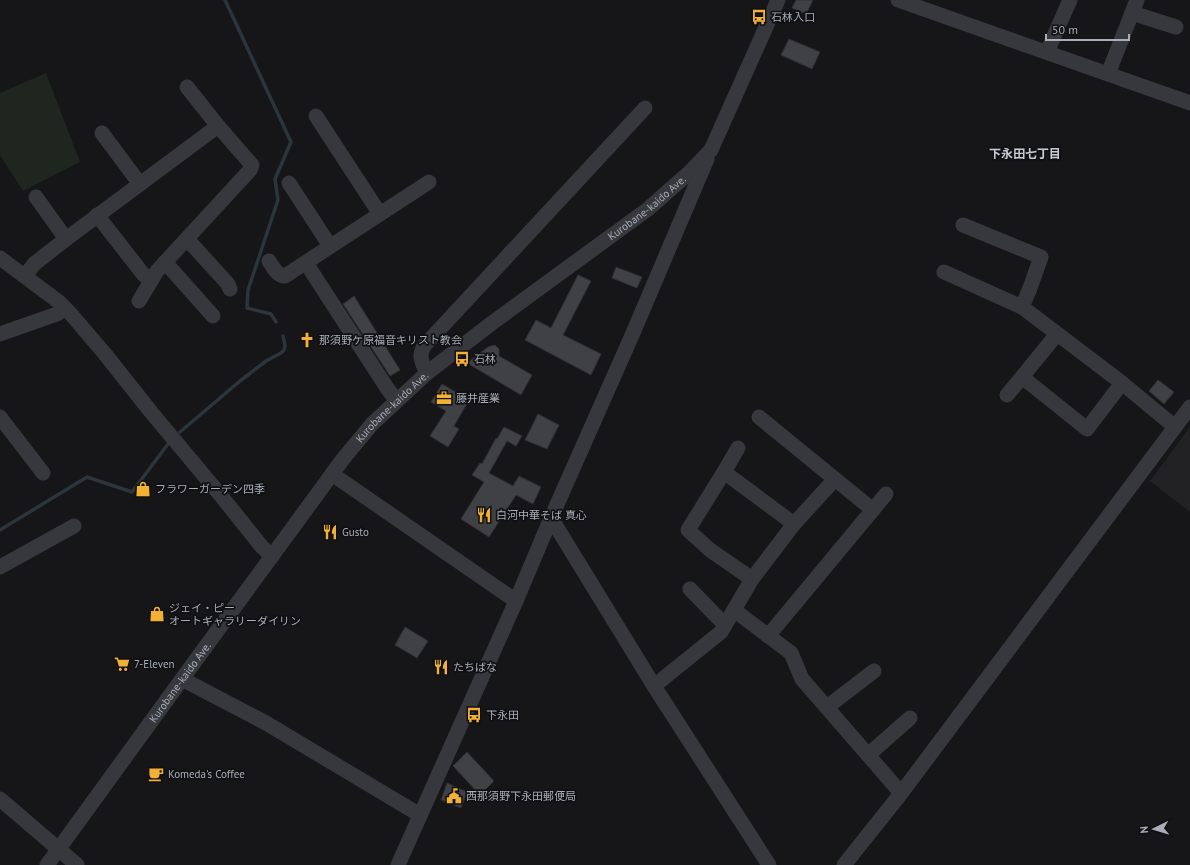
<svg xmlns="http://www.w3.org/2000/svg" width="1190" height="865" viewBox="0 0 1190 865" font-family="'PT Sans','Noto Sans JP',sans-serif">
	<rect width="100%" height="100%" fill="#161618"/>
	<polygon fill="#222225" points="1190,427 1190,512 1150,481"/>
	<polygon fill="#1e261f" points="46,73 80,162 23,191 0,155 0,93"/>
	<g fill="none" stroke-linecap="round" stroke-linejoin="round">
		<g stroke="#2c353c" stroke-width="3.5">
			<polyline points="225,0 291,142 275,179 278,200 248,290 247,308 271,314 276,322"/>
			<polyline points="180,432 240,381 266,361 281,353 284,350 285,345 283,336"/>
			<polyline points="0,530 87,477 132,492 168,444"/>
		</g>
	</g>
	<g fill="#404145" stroke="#303034">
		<polygon points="796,0 813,0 806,14 792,8"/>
		<polygon points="789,39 820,52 812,69 781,55"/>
		<polygon points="616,267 642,277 637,288 612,278"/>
		<polygon points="578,275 591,281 563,335 601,354 591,375 525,340 536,320 551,328"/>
		<polygon points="354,296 400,370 390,376 343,304"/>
		<polygon points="495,345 499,349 499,356 532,375 521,395 467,363 488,347"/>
		<polygon points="1158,380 1174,392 1164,404 1149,391"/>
		<polygon points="442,384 469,400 454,426 459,429 448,447 430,436 446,411 431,402"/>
		<polygon points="538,414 559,425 547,449 525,440"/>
		<polygon points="504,427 522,436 516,446 507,441 489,473 513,486 519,476 541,487 533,504 516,495 489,537 461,519 484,482 472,475 480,463 482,464 496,438 497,439"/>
		<polygon points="405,627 428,641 417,658 395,645"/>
		<polygon points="467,752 494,781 480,795 453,766"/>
		<polygon points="447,783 467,792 461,808 441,800"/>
	</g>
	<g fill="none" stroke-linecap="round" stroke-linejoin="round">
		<g stroke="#37383d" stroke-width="15">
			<polyline points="898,0 1190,103"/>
			<polyline points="1132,13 1176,27"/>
			<polyline points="1047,52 1070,0"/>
			<polyline points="1108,74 1137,0"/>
			<polyline points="316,116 380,214"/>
			<polyline points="102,133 140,184"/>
			<polyline points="289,183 330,246"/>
			<polyline points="36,197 66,239"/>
			<polyline points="97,215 143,274 151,281"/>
			<polyline points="963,225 1041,257 1030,288 1022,307"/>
			<polyline points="187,239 228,284 230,289"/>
			<polyline points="0,258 59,302 70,313 105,354 151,412 222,497 262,547 272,556"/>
			<path d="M269,261C273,267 277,276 285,276L429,182"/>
			<polyline points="165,262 213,316"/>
			<polyline points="306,263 387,388 396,400"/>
			<polyline points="944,272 1022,307 1122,383 1175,427"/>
			<polyline points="25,276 34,264 66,239 218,126"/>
			<polyline points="139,301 157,271 250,170 252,165 218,126 187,87"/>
			<polyline points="0,334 57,314 65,308"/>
			<path d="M427,373C422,362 418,357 424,346L645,108"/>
			<polyline points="1022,377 1087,429 1122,383"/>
			<polyline points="1007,395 1022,377 1057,334"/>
			<polyline points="0,417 43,473"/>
			<polyline points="759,417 873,510"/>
			<polyline points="738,448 724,472 688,530 710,550 752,579"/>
			<polyline points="332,474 516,601"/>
			<polyline points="551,518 654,686 769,865"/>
			<polyline points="794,524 835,479"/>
			<polyline points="0,567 74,526"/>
			<polyline points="690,589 725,625"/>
			<polyline points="734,610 791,653 802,679 901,793"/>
			<polyline points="768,636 886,494"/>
			<polyline points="182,679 266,723 420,815"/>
			<polyline points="654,686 721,632 752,579 794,524 724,472"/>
			<polyline points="827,707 874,671"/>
			<polyline points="868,755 910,718"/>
			<polyline points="0,799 77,865"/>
			<path id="s1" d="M47,865L182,679L343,459L372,424L427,373L492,323L648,209L690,172L711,150L778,0"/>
			<polyline points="398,865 516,601 551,518 633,333 707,159"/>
			<polyline points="844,865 899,796 1190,407"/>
		</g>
	</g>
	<defs>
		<g id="bus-bare" transform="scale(1.2)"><path d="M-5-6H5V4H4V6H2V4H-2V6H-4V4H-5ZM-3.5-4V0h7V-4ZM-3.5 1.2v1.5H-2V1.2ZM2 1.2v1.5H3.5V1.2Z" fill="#f2b134" stroke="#111113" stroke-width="2.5" paint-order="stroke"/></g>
		<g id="church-bare" transform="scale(1.2)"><path d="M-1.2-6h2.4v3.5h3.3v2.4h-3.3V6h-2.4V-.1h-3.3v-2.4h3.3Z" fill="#f2b134" stroke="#111113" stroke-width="2.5" paint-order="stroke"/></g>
		<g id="office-bare" transform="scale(1.2)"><path d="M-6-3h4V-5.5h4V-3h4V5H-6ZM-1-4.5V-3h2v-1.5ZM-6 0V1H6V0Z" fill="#f2b134" stroke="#111113" stroke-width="2.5" paint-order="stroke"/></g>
		<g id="shop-bare" transform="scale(1.2)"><path d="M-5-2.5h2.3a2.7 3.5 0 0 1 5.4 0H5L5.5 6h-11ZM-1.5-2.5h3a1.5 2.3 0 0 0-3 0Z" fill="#f2b134" stroke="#111113" stroke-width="2.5" paint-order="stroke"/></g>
		<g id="restaurant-bare" transform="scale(1.2)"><path d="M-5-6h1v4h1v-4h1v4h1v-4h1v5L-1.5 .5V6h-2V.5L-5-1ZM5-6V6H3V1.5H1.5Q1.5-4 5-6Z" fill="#f2b134" stroke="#111113" stroke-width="2.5" paint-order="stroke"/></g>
		<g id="supermarket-bare" transform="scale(1.2)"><path d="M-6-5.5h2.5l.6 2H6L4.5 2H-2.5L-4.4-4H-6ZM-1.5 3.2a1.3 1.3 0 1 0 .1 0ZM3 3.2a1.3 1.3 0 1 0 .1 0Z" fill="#f2b134" stroke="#111113" stroke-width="2.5" paint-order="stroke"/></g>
		<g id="cafe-bare" transform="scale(1.2)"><path d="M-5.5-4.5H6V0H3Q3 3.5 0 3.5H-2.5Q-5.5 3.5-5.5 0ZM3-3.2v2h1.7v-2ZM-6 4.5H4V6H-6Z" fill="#f2b134" stroke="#111113" stroke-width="2.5" paint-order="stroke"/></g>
		<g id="civic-bare" transform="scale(1.2)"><path d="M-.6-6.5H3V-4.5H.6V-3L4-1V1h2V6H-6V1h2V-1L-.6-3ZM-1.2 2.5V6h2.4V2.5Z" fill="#f2b134" stroke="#111113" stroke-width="2.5" paint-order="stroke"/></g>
	</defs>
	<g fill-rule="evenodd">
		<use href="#bus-bare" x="759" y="17"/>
		<use href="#church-bare" x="307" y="340"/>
		<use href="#bus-bare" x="462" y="359"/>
		<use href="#office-bare" x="444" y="398"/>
		<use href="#shop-bare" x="143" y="489"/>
		<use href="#restaurant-bare" x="484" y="515"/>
		<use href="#restaurant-bare" x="330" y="532"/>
		<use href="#shop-bare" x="157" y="614"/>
		<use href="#supermarket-bare" x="122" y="664"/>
		<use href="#restaurant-bare" x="441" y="667"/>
		<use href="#bus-bare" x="474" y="715"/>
		<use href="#cafe-bare" x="156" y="774"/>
		<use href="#civic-bare" x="454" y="796"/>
	</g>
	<g text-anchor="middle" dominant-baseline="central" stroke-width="3.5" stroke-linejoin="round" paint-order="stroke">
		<g font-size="11" fill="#a8adb8" stroke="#111113" text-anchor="start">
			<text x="771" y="17">石林入口</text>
			<text x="319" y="340">那須野ケ原福音キリスト教会</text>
			<text x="474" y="359">石林</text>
			<text x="456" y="398">藤井産業</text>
			<text x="155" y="489">フラワーガーデン四季</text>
			<text x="496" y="515">白河中華そば 真心</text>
			<text x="342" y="532">Gusto</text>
			<text x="169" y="608">ジェイ・ピー<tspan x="169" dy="13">オートギャラリーダイリン</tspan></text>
			<text x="134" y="664">7-Eleven</text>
			<text x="453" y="667">たちばな</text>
			<text x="486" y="715">下永田</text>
			<text x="168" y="774">Komeda's Coffee</text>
			<text x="466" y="796">西那須野下永田郵便局</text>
		</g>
		<g font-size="11" fill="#a8adb8" stroke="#111113">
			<text stroke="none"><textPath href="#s1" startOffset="898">Kurobane-kaido Ave.</textPath></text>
			<text stroke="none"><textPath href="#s1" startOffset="574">Kurobane-kaido Ave.</textPath></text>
			<text stroke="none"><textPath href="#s1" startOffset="226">Kurobane-kaido Ave.</textPath></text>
		</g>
		<g font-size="12" font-weight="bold" fill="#c9ccd4" stroke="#111113">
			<text x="1025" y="153">下永田七丁目</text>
		</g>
	</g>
	<g transform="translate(1154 829) rotate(265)" stroke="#111113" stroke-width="3" paint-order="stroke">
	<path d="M0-3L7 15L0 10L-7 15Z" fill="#a8adb8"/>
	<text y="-6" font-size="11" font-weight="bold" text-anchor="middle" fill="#a8adb8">N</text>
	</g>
	<path d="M1046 34v6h83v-6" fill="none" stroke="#a8adb8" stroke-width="2"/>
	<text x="1052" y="34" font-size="12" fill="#a8adb8" stroke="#111113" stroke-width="3" paint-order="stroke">50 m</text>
</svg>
